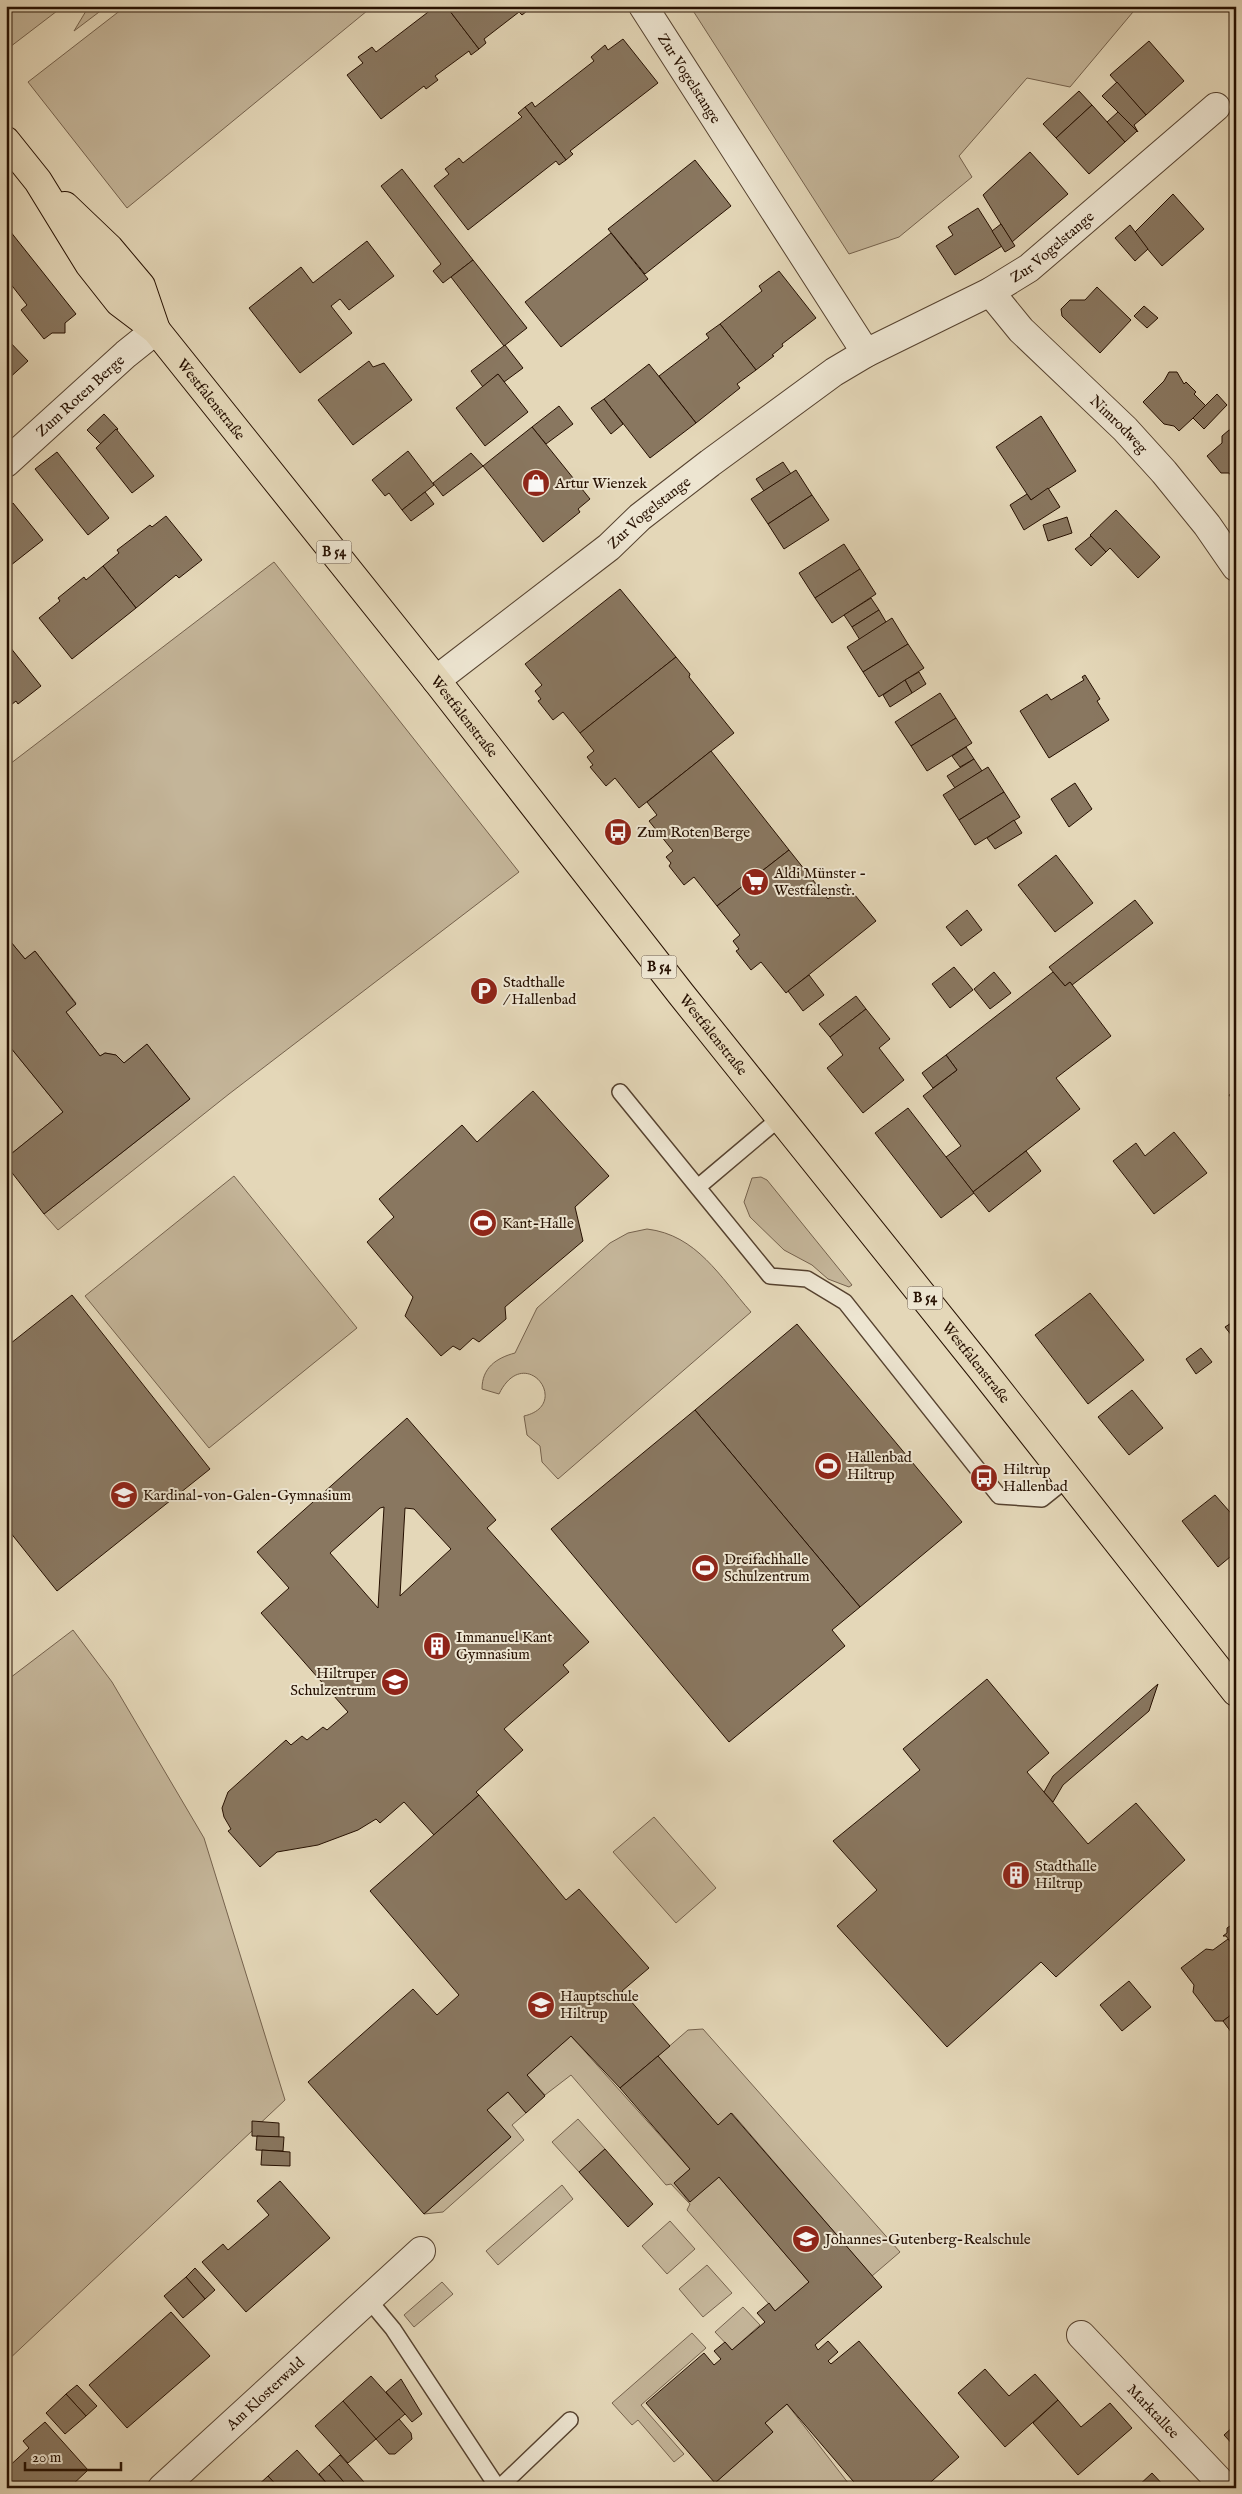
<svg xmlns="http://www.w3.org/2000/svg" width="1242" height="2494" viewBox="0 0 1242 2494" font-family="'IM FELL English',serif">
	<rect width="100%" height="100%" fill="#e4d7b8"/>
	<filter id="stains"><feTurbulence type="fractalNoise" baseFrequency=".004" numOctaves="4"/><feColorMatrix values="0 0 0 0 .2 0 0 0 0 .09 0 0 0 0 .02 0 0 0 .5 -.17"/></filter>
	<radialGradient id="worn" r=".72"><stop offset=".6" stop-color="#630" stop-opacity="0"/><stop offset="1" stop-color="#630" stop-opacity=".3"/></radialGradient>
	<g fill="#c4b599" stroke="#75624d">
		<polygon points="6,6 60,6 57,11 6,50"/>
		<polygon points="89,6 107,6 74,31"/>
		<polygon points="126,6 373,6 127,208 28,82"/>
		<polygon points="690,6 1138,6 1070,87 1027,78 959,156 972,177 899,237 849,254"/>
		<polygon points="274,562 519,872 229,1094 58,1230 44,1214 190,1099 147,1044 124,1063 116,1055 105,1053 100,1056 66,1012 76,1003 35,951 25,959 6,936 6,875 9,872 6,868 6,767"/>
		<polygon points="6,1042 63,1112 6,1158"/>
		<polygon points="234,1176 357,1328 209,1448 85,1296"/>
		<polygon points="761,1177 767,1180 852,1285 849,1287 828,1279 812,1265 784,1250 750,1217 744,1202 752,1178"/>
		<path d="M647,1229C697,1235 720,1277 751,1312L558,1479L542,1462L540,1446L527,1435L524,1416C573,1405 525,1341 499,1394L482,1389C482,1368 496,1358 515,1353L537,1308L610,1243L628,1233Z"/>
		<polygon points="73,1630 112,1682 204,1838 285,2100 6,2362 6,1681"/>
		<polygon points="654,1817 716,1888 676,1923 613,1852"/>
		<polygon points="703,2029 900,2252 872,2276 732,2113 718,2125 658,2056 688,2030"/>
		<polygon points="571,2036 690,2169 674,2183 689,2202 719,2177 809,2282 775,2311 687,2210 690,2204 671,2184 666,2185 571,2075 545,2095 527,2075"/>
		<polygon points="508,2092 526,2113 512,2125 524,2140 443,2212 424,2214 511,2137 487,2110"/>
		<polygon points="578,2119 605,2149 579,2172 552,2142"/>
		<polygon points="562,2185 573,2199 498,2265 486,2251"/>
		<polygon points="670,2221 695,2249 667,2274 642,2246"/>
		<polygon points="707,2265 732,2293 703,2317 679,2289"/>
		<polygon points="442,2282 453,2294 414,2327 404,2315"/>
		<polygon points="743,2307 760,2325 732,2350 715,2332"/>
		<polygon points="692,2333 706,2348 641,2405 684,2454 674,2462 638,2420 632,2425 612,2403"/>
		<polygon points="787,2404 852,2488 718,2488 715,2483 773,2432 765,2423"/>
	</g>
	<g fill="#897760" stroke="#261001" fill-rule="evenodd">
		<polygon points="436,6 446,6 479,49 471,55 469,51 435,76 438,80 426,89 424,86 381,119 347,75 363,63 358,57 372,47 376,52"/>
		<polygon points="446,6 532,6 532,7 522,15 519,12 484,39 486,43 479,49"/>
		<polygon points="623,39 658,83 570,151 573,154 566,160 525,107 532,102 535,107 594,61 591,57 605,45 608,50"/>
		<polygon points="1149,41 1184,81 1146,115 1110,75"/>
		<polygon points="1117,82 1146,115 1134,125 1138,132 1102,96"/>
		<polygon points="1079,91 1092,105 1056,138 1043,124"/>
		<polygon points="1092,105 1125,142 1089,174 1056,138"/>
		<polygon points="525,107 566,160 559,165 556,161 468,230 434,186 449,174 445,169 459,158 463,163 522,117 518,113"/>
		<polygon points="1118,112 1137,131 1125,142 1107,122"/>
		<polygon points="1030,152 1068,194 1012,242 983,195"/>
		<polygon points="695,160 731,206 645,274 608,229"/>
		<polygon points="402,169 473,260 443,283 433,271 441,264 381,186"/>
		<polygon points="1173,194 1204,229 1162,266 1134,233"/>
		<polygon points="978,208 1002,246 955,275 936,246 953,235 948,227"/>
		<polygon points="1001,224 1015,246 1005,252 992,231"/>
		<polygon points="1130,225 1148,249 1135,261 1115,238"/>
		<polygon points="6,226 76,314 65,323 65,333 52,333 44,339 21,310 27,305 6,278"/>
		<polygon points="611,233 648,279 561,347 525,302"/>
		<polygon points="367,241 394,276 349,310 340,299 331,306 352,333 300,373 249,308 301,267 313,283"/>
		<polygon points="473,260 527,328 504,346 451,277"/>
		<polygon points="779,271 816,318 782,344 783,346 772,355 774,356 756,370 720,324 762,291 759,286"/>
		<polygon points="1097,287 1131,320 1100,353 1062,316 1061,309 1070,300 1085,300"/>
		<polygon points="1144,306 1158,318 1147,328 1134,316"/>
		<polygon points="720,324 756,370 737,384 740,388 696,423 659,376 709,338 706,334"/>
		<polygon points="6,338 28,361 6,381"/>
		<polygon points="505,345 523,368 504,382 498,374 483,387 471,371"/>
		<polygon points="369,361 373,367 384,363 412,400 353,445 318,400"/>
		<polygon points="649,364 696,423 650,458 604,399"/>
		<polygon points="1169,372 1177,372 1184,384 1186,382 1196,392 1194,394 1206,406 1179,431 1174,426 1164,424 1143,402 1164,381"/>
		<polygon points="498,374 528,412 485,446 456,408"/>
		<polygon points="1217,394 1227,405 1204,429 1193,418"/>
		<polygon points="604,399 623,424 611,434 591,408"/>
		<polygon points="559,406 573,424 546,444 532,427"/>
		<polygon points="104,414 118,429 101,444 87,430"/>
		<polygon points="1041,416 1076,471 1031,500 996,447"/>
		<polygon points="532,427 590,499 578,509 580,512 543,542 483,466"/>
		<polygon points="116,429 154,476 132,493 96,448"/>
		<polygon points="1229,430 1236,431 1236,482 1229,473 1221,473 1207,456 1222,443 1222,436"/>
		<polygon points="408,451 434,485 402,510 389,493 385,496 372,480"/>
		<polygon points="57,452 109,518 88,535 35,469"/>
		<polygon points="471,453 483,466 443,496 433,483"/>
		<polygon points="783,462 791,474 764,491 756,479"/>
		<polygon points="796,470 812,495 768,524 751,499"/>
		<polygon points="1048,488 1060,507 1024,530 1010,505 1027,494 1031,500"/>
		<polygon points="425,492 434,504 411,521 402,510"/>
		<polygon points="812,495 829,520 784,549 768,524"/>
		<polygon points="13,503 43,540 6,569 6,509"/>
		<polygon points="1116,510 1160,557 1138,578 1110,548 1106,552 1090,535"/>
		<polygon points="166,516 202,560 179,578 176,575 136,608 103,566 119,553 117,550 150,525 152,527"/>
		<polygon points="1067,517 1072,533 1048,541 1043,525"/>
		<polygon points="1091,536 1106,552 1091,566 1075,549"/>
		<polygon points="844,544 860,569 815,598 799,573"/>
		<polygon points="103,566 136,608 72,659 39,618 60,601 58,598 84,577 86,580"/>
		<polygon points="860,569 876,594 832,623 815,598"/>
		<polygon points="620,589 676,657 580,733 563,712 553,720 538,701 541,699 535,691 542,685 525,664"/>
		<polygon points="871,598 879,610 852,627 844,615"/>
		<polygon points="879,610 886,622 860,640 852,627"/>
		<polygon points="892,618 908,644 863,672 847,647"/>
		<polygon points="6,642 41,686 18,704 16,701 6,709"/>
		<polygon points="908,644 924,668 879,697 863,672"/>
		<polygon points="676,657 690,674 689,677 734,733 639,808 615,778 606,786 590,767 593,765 587,757 594,751 580,733"/>
		<polygon points="919,672 926,684 912,693 905,680"/>
		<polygon points="1085,675 1100,699 1097,701 1109,720 1049,758 1020,711 1047,694 1051,700 1084,680 1082,677"/>
		<polygon points="905,680 912,693 890,707 883,695"/>
		<polygon points="940,693 956,718 911,746 895,722"/>
		<polygon points="956,718 972,743 927,771 911,746"/>
		<polygon points="966,747 974,759 960,767 952,756"/>
		<polygon points="711,751 789,850 717,906 694,877 684,885 669,866 671,863 666,857 673,851 649,821 657,815 647,802"/>
		<polygon points="974,759 982,771 955,788 947,776"/>
		<polygon points="988,767 1004,792 959,820 943,795"/>
		<polygon points="1075,783 1092,809 1069,827 1051,799"/>
		<polygon points="1004,792 1020,817 975,845 959,820"/>
		<polygon points="1014,820 1022,833 995,849 987,838"/>
		<polygon points="789,850 828,899 846,884 876,921 786,993 761,962 751,970 736,951 739,949 733,941 740,935 717,906"/>
		<polygon points="1056,855 1093,903 1055,932 1018,885"/>
		<polygon points="1135,900 1153,923 1072,985 1070,982 1065,986 1049,967"/>
		<polygon points="967,910 982,930 961,946 946,927"/>
		<polygon points="6,936 25,959 35,951 76,1004 66,1012 100,1056 105,1053 116,1055 124,1063 147,1044 190,1099 44,1214 6,1165 6,1158 63,1112 6,1042"/>
		<polygon points="954,967 973,990 950,1008 932,984"/>
		<polygon points="994,972 1011,993 990,1009 974,989"/>
		<polygon points="1053,972 1065,986 1070,982 1111,1036 1056,1078 1080,1109 973,1192 946,1157 961,1146 923,1096 957,1070 946,1055"/>
		<polygon points="809,975 824,995 803,1011 788,991"/>
		<polygon points="856,996 866,1009 830,1037 819,1024"/>
		<polygon points="866,1009 890,1039 879,1048 904,1080 863,1113 827,1068 843,1055 830,1037"/>
		<polygon points="946,1055 957,1070 933,1088 922,1073"/>
		<polygon points="1236,1090 1236,1104 1229,1095"/>
		<polygon points="533,1091 609,1176 575,1207 583,1241 505,1307 506,1319 479,1342 473,1338 460,1350 453,1346 441,1356 405,1316 413,1297 367,1242 394,1217 379,1199 462,1125 477,1142"/>
		<polygon points="908,1108 974,1193 941,1218 875,1133"/>
		<polygon points="1174,1132 1207,1173 1154,1214 1113,1161 1136,1143 1145,1156"/>
		<polygon points="1026,1151 1041,1171 989,1212 973,1192"/>
		<polygon points="1090,1293 1144,1360 1088,1404 1035,1335"/>
		<polygon points="72,1295 210,1469 57,1591 6,1527 6,1347"/>
		<polygon points="1236,1320 1236,1341 1225,1327"/>
		<polygon points="797,1324 962,1522 860,1607 695,1410"/>
		<polygon points="1201,1348 1212,1362 1196,1374 1186,1359"/>
		<polygon points="1132,1390 1163,1428 1129,1455 1098,1417"/>
		<polygon points="695,1410 860,1607 832,1630 845,1646 729,1742 551,1529"/>
		<path d="M407,1418L496,1520L487,1528L589,1642L563,1665L569,1672L504,1729L523,1750L476,1792L479,1795L434,1835L404,1802L380,1823L376,1819L358,1830L318,1845L277,1852L260,1867L228,1831L231,1829L224,1817L222,1808L228,1792L286,1740L291,1745L302,1736L307,1740L323,1727L327,1730L348,1712L261,1613L289,1588L257,1552ZM384,1507L378,1608L330,1553L380,1508ZM405,1508L414,1509L451,1549L400,1596Z"/>
		<polygon points="1215,1495 1236,1519 1236,1552 1218,1567 1182,1521"/>
		<polygon points="987,1679 1049,1753 1027,1772 1088,1844 1136,1803 1185,1860 1056,1977 1041,1962 947,2047 837,1926 877,1890 833,1841 920,1770 903,1749"/>
		<polygon points="1158,1684 1149,1711 1063,1785 1053,1802 1044,1792 1053,1776"/>
		<polygon points="479,1795 566,1900 579,1889 649,1968 622,1991 670,2046 620,2088 571,2036 527,2075 545,2096 526,2113 508,2092 487,2110 511,2137 424,2214 308,2082 413,1989 437,2015 459,1995 370,1891"/>
		<polygon points="1236,1922 1236,1949 1226,1936 1223,1936 1227,1933 1227,1928"/>
		<polygon points="1228,1939 1236,1949 1236,2011 1223,2021 1215,2021 1193,1992 1194,1985 1181,1968 1206,1949 1213,1950"/>
		<polygon points="1129,1981 1151,2007 1122,2031 1100,2005"/>
		<polygon points="1236,2011 1236,2046 1234,2036 1223,2021"/>
		<polygon points="658,2056 718,2125 731,2113 882,2287 815,2345 818,2350 828,2341 838,2352 828,2361 831,2364 859,2341 959,2457 924,2488 859,2488 787,2404 765,2423 773,2432 715,2483 646,2403 704,2353 714,2365 721,2359 714,2351 725,2342 732,2350 765,2322 757,2313 769,2303 775,2311 809,2282 719,2177 690,2202 674,2183 690,2169 620,2088"/>
		<polygon points="252,2121 279,2123 279,2137 252,2136"/>
		<polygon points="257,2136 284,2137 283,2151 256,2150"/>
		<polygon points="605,2149 653,2204 628,2227 579,2172"/>
		<polygon points="262,2150 290,2152 290,2166 261,2165"/>
		<polygon points="280,2181 330,2238 246,2312 202,2262 223,2244 228,2250 269,2215 257,2201"/>
		<polygon points="195,2268 215,2290 205,2299 186,2277"/>
		<polygon points="186,2277 205,2299 183,2318 164,2296"/>
		<polygon points="171,2312 210,2356 127,2428 89,2385"/>
		<polygon points="985,2369 1009,2396 1035,2374 1058,2400 1005,2447 958,2393"/>
		<polygon points="371,2376 405,2414 376,2439 343,2401"/>
		<polygon points="401,2379 422,2414 412,2422 386,2392"/>
		<polygon points="77,2385 97,2406 86,2416 66,2394"/>
		<polygon points="66,2394 86,2416 65,2434 46,2413"/>
		<polygon points="1058,2400 1081,2427 1110,2403 1132,2428 1078,2475 1033,2423"/>
		<polygon points="343,2401 376,2439 348,2463 315,2426"/>
		<polygon points="399,2419 411,2433 412,2439 395,2454 389,2454 376,2439"/>
		<polygon points="45,2422 88,2470 69,2488 6,2488 6,2469 29,2448 23,2441"/>
		<polygon points="1236,2424 1236,2448 1224,2435"/>
		<polygon points="297,2450 329,2486 328,2488 279,2488 268,2476"/>
		<polygon points="340,2455 364,2482 357,2488 349,2488 329,2465"/>
		<polygon points="329,2465 349,2488 328,2488 329,2486 319,2474"/>
		<polygon points="1152,2473 1166,2488 1136,2488"/>
		<polygon points="268,2476 279,2488 255,2488"/>
	</g>
	<g fill="none" stroke-linecap="round" stroke-linejoin="round">
		<g stroke="#56422f" stroke-width="18">
			<g id="service">
				<polyline points="620,1092 770,1276 807,1279 845,1302 999,1496 1042,1499 1067,1479"/>
				<polyline points="698,1187 781,1117"/>
				<polyline points="368,2299 393,2329 498,2488"/>
				<polyline points="499,2488 570,2420"/>
			</g>
		</g>
		<g stroke="#56422f" stroke-width="30">
			<g id="minor">
				<path id="s1" d="M643,6L866,353"/>
				<path id="s2" d="M990,292L1021,330L1125,429L1164,472L1207,525L1236,567"/>
				<path id="s3" d="M6,463L126,354L156,330"/>
				<path id="s4" d="M436,680L609,547L640,517L710,463L834,372L866,353L990,292L1029,268L1216,107"/>
				<path id="s5" d="M1081,2335L1226,2488"/>
				<path id="s6" d="M162,2488L421,2251"/>
			</g>
		</g>
		<g stroke="#261001" stroke-width="30">
			<g id="primary">
				<path id="s7" d="M6,141L38,181L89,264L119,302L156,330L436,680L681,994L980,1367L1236,1692"/>
				<polyline points="65,206 109,248 141,286 156,330"/>
			</g>
		</g>
		<use href="#service" stroke="#ede5d1" stroke-width="15"/>
		<use href="#minor" stroke="#ede5d1" stroke-width="28"/>
		<use href="#primary" stroke="#e4d7b8" stroke-width="28"/>
	</g>
	<defs>
		<g id="shop-disc" transform="scale(1.4375)"><circle r="9.5" fill="#8f2418" stroke="#ede5d1"/><path d="M-5-2.5h2.3a2.7 3.5 0 0 1 5.4 0H5L5.5 6h-11ZM-1.5-2.5h3a1.5 2.3 0 0 0-3 0Z" fill="#fff"/></g>
		<g id="bus-disc" transform="scale(1.4375)"><circle r="9.5" fill="#8f2418" stroke="#ede5d1"/><path d="M-5-6H5V4H4V6H2V4H-2V6H-4V4H-5ZM-3.5-4V0h7V-4ZM-3.5 1.2v1.5H-2V1.2ZM2 1.2v1.5H3.5V1.2Z" fill="#fff"/></g>
		<g id="supermarket-disc" transform="scale(1.4375)"><circle r="9.5" fill="#8f2418" stroke="#ede5d1"/><path d="M-6-5.5h2.5l.6 2H6L4.5 2H-2.5L-4.4-4H-6ZM-1.5 3.2a1.3 1.3 0 1 0 .1 0ZM3 3.2a1.3 1.3 0 1 0 .1 0Z" fill="#fff"/></g>
		<g id="parking-disc" transform="scale(1.4375)"><circle r="9.5" fill="#8f2418" stroke="#ede5d1"/><path d="M-3.5-5.5H1a3.5 3.5 0 0 1 0 7H-1V5.5H-3.5ZM-1-3.4V-.6H.8a1.4 1.4 0 0 0 0-2.8Z" fill="#fff"/></g>
		<g id="stadium-disc" transform="scale(1.4375)"><circle r="9.5" fill="#8f2418" stroke="#ede5d1"/><path d="M0-5a6.5 5 0 1 0 0 10a6.5 5 0 1 0 0-10ZM-3.5-1.8h7v3.6h-7Z" fill="#fff"/></g>
		<g id="school-disc" transform="scale(1.4375)"><circle r="9.5" fill="#8f2418" stroke="#ede5d1"/><path d="M0-5L7-2L0 1L-7-2ZM-4 1L0 2.5L4 1V4Q0 6-4 4Z" fill="#fff"/></g>
		<g id="building-disc" transform="scale(1.4375)"><circle r="9.5" fill="#8f2418" stroke="#ede5d1"/><path d="M-4-6H4V6H1V3H-1V6H-4ZM-2.5-4.3h1.7v1.8h-1.7ZM.8-4.3h1.7v1.8H.8ZM-2.5-1h1.7V.8h-1.7ZM.8-1h1.7V.8H.8Z" fill="#fff"/></g>
	</defs>
	<g fill-rule="evenodd">
		<use href="#shop-disc" x="536" y="483"/>
		<use href="#bus-disc" x="618" y="832"/>
		<use href="#supermarket-disc" x="755" y="882"/>
		<use href="#parking-disc" x="484" y="991"/>
		<use href="#stadium-disc" x="483" y="1223"/>
		<use href="#stadium-disc" x="828" y="1466"/>
		<use href="#bus-disc" x="984" y="1478"/>
		<use href="#school-disc" x="124" y="1495"/>
		<use href="#stadium-disc" x="705" y="1568"/>
		<use href="#building-disc" x="437" y="1646"/>
		<use href="#school-disc" x="395" y="1682"/>
		<use href="#building-disc" x="1016" y="1875"/>
		<use href="#school-disc" x="541" y="2005"/>
		<use href="#school-disc" x="806" y="2239"/>
	</g>
	<g text-anchor="middle" dominant-baseline="central" stroke-width="4" stroke-linejoin="round" paint-order="stroke">
		<g fill="#ede5d1" stroke="#62503f" stroke-width="1">
			<rect x="316.5" y="540.5" width="35" height="23" rx="4"/>
			<rect x="641.5" y="955.5" width="35" height="23" rx="4"/>
			<rect x="907.5" y="1286.5" width="35" height="23" rx="4"/>
		</g>
		<g font-size="14" font-weight="bold" fill="#261001">
			<text x="334" y="552">B 54</text>
			<text x="659" y="967">B 54</text>
			<text x="925" y="1298">B 54</text>
		</g>
		<g font-size="15" fill="#261001" stroke="#ede5d1">
			<text stroke="none"><textPath href="#s1" startOffset="86">Zur Vogelstange</textPath></text>
			<text stroke="none"><textPath href="#s4" startOffset="756">Zur Vogelstange</textPath></text>
			<text stroke="none"><textPath href="#s3" startOffset="100">Zum Roten Berge</textPath></text>
			<text stroke="none"><textPath href="#s7" startOffset="332">Westfalenstraße</textPath></text>
			<text stroke="none"><textPath href="#s2" startOffset="185">Nimrodweg</textPath></text>
			<text stroke="none"><textPath href="#s4" startOffset="271">Zur Vogelstange</textPath></text>
			<text stroke="none"><textPath href="#s7" startOffset="738">Westfalenstraße</textPath></text>
			<text stroke="none"><textPath href="#s7" startOffset="1142">Westfalenstraße</textPath></text>
			<text stroke="none"><textPath href="#s7" startOffset="1562">Westfalenstraße</textPath></text>
			<text stroke="none"><textPath href="#s6" startOffset="140">Am Klosterwald</textPath></text>
			<text stroke="none"><textPath href="#s5" startOffset="105">Marktallee</textPath></text>
		</g>
		<g font-size="15" fill="#261001" stroke="#ede5d1" text-anchor="start">
			<text x="555" y="483">Artur Wienzek</text>
			<text x="637" y="832">Zum Roten Berge</text>
			<text x="774" y="873">Aldi Münster -<tspan x="774" dy="17">Westfalenstr.</tspan></text>
			<text x="503" y="982">Stadthalle<tspan x="503" dy="17">/ Hallenbad</tspan></text>
			<text x="502" y="1223">Kant-Halle</text>
			<text x="847" y="1457">Hallenbad<tspan x="847" dy="17">Hiltrup</tspan></text>
			<text x="1003" y="1469">Hiltrup<tspan x="1003" dy="17">Hallenbad</tspan></text>
			<text x="143" y="1495">Kardinal-von-Galen-Gymnasium</text>
			<text x="724" y="1559">Dreifachhalle<tspan x="724" dy="17">Schulzentrum</tspan></text>
			<text x="456" y="1637">Immanuel Kant<tspan x="456" dy="17">Gymnasium</tspan></text>
			<text x="376" y="1673" text-anchor="end">Hiltruper<tspan x="376" dy="17">Schulzentrum</tspan></text>
			<text x="1035" y="1866">Stadthalle<tspan x="1035" dy="17">Hiltrup</tspan></text>
			<text x="560" y="1996">Hauptschule<tspan x="560" dy="17">Hiltrup</tspan></text>
			<text x="825" y="2239">Johannes-Gutenberg-Realschule</text>
		</g>
	</g>
	<rect width="1242" height="2494" fill="none" stroke="#e4d7b8" stroke-width="25"/>
	<rect x="8" y="8" width="1227" height="2479" fill="none" stroke="#261001" stroke-width="2.5"/>
	<rect x="12" y="12" width="1217" height="2469" fill="none" stroke="#261001"/>
	<path d="M25 2462v8h96v-8" fill="none" stroke="#261001" stroke-width="2.5"/>
	<text x="32" y="2462" font-size="15" fill="#261001" stroke="#ede5d1" stroke-width="4" paint-order="stroke">20 m</text>
	<rect width="100%" height="100%" filter="url(#stains)"/>
	<rect width="100%" height="100%" fill="url(#worn)"/>
</svg>
